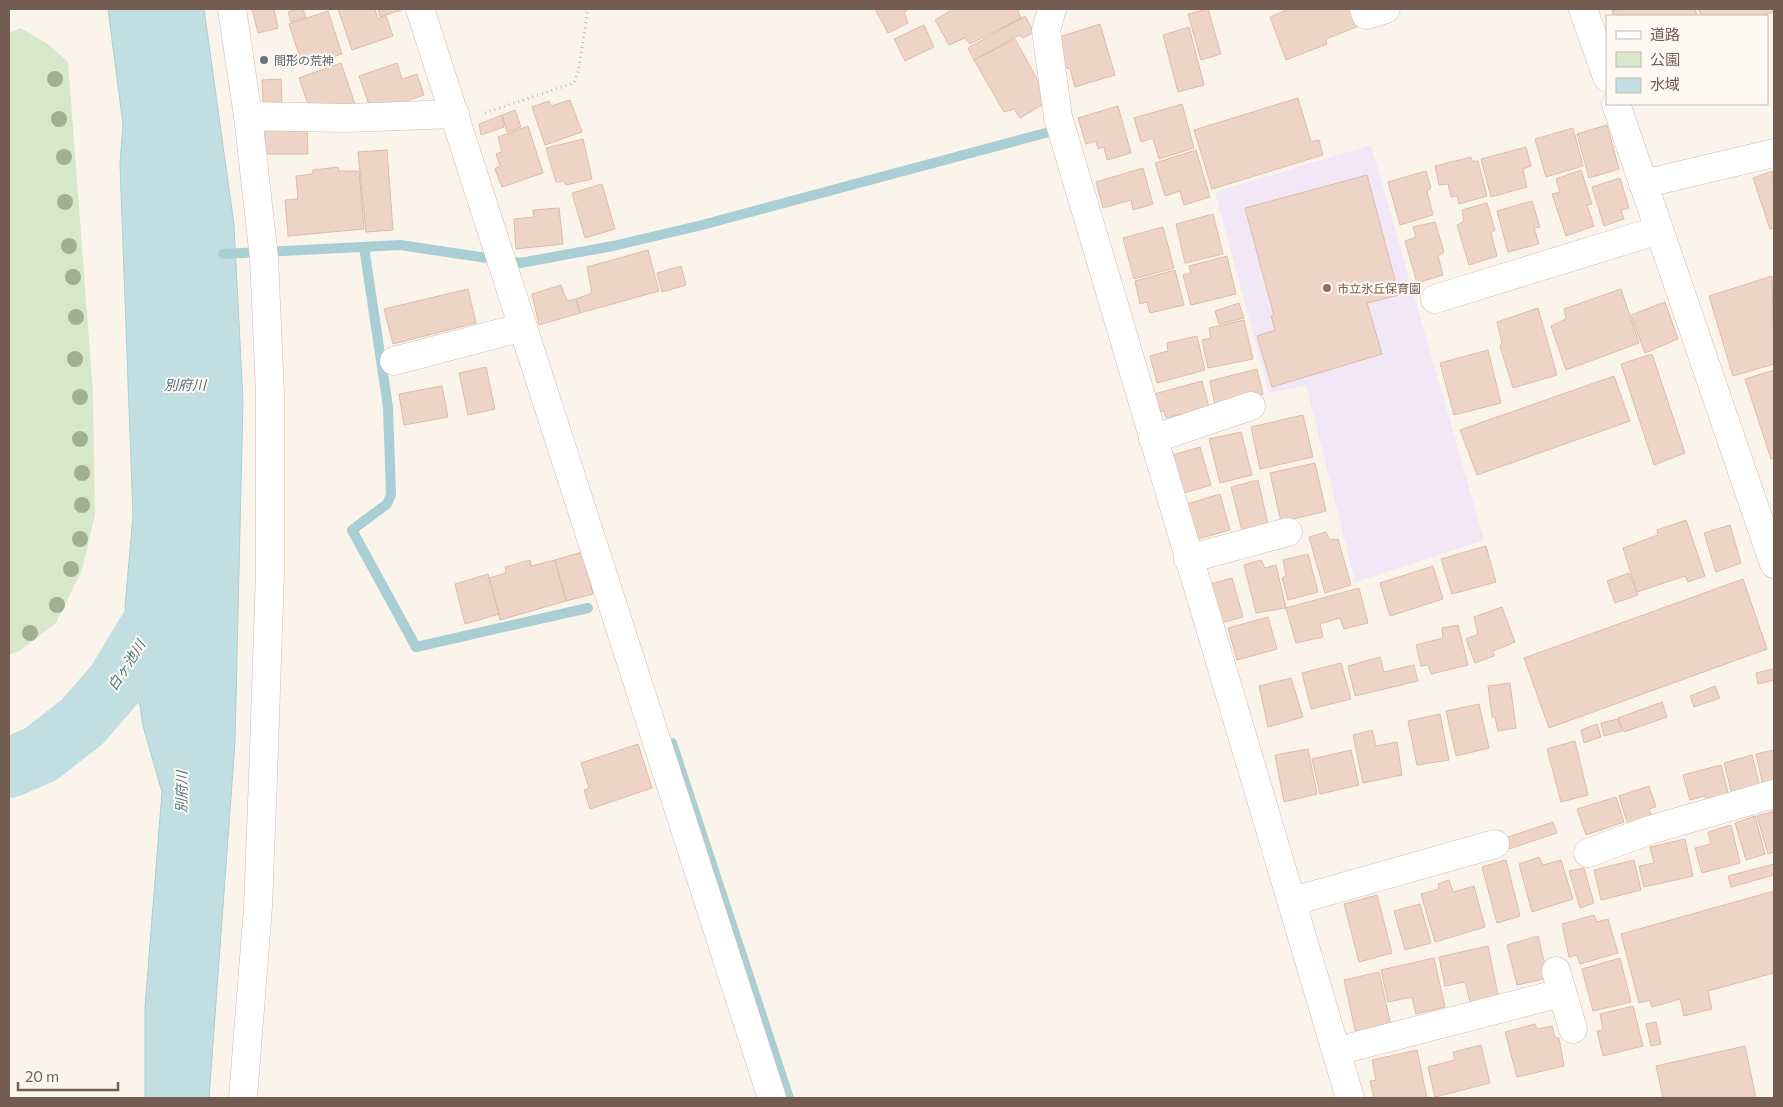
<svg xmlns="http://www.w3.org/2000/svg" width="1783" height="1107" viewBox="0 0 1783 1107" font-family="Commissioner,'Noto Sans JP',sans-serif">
	<rect width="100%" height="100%" fill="#fbf4eb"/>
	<polygon fill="#f1e7f7" points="1371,145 1484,540 1355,582 1306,386 1269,393 1215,192"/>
	<polygon fill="#d7e7ca" points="20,28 48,44 68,62 93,392 95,515 82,570 56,623 19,651 9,655 9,33"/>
	<polygon fill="#c1dfe3" stroke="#a9ced3" points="108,9 204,9 234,225 243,401 235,742 209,1098 145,1098 145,1007 162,792 143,726 125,606 133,516 120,164 123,124"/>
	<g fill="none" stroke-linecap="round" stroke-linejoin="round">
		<g stroke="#a9ced3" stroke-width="10">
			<polyline points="364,247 388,407 391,495 387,504 352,530 416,647 588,608"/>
			<polyline points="223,254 400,245 520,263 613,246 698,226 1049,132"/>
			<polyline points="672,743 789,1098"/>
		</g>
		<polyline stroke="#c1dfe3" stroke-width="60" points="9,768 41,754 82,722 116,683 154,620 170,582"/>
	</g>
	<g fill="#edd4c6" stroke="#debba8">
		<polygon points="252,9 274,9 278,28 258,33"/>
		<polygon points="298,9 303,9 306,17 291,22 288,12"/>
		<polygon points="338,9 375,9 378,19 386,16 393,36 352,50"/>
		<polygon points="378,9 404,9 380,17"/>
		<polygon points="875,9 909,9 904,12 908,23 888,33"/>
		<polygon points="949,9 1017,9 1021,18 970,44 965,38 949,45 935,20 950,11"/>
		<polygon points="1208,9 1221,54 1201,60 1188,14"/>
		<polygon points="1289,9 1353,9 1359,26 1326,39 1327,44 1286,60 1270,17"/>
		<polygon points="1620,9 1695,9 1697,16 1614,16 1612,11"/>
		<polygon points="1699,9 1774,9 1774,12 1759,16 1701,16"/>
		<polygon points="328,11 342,54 303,67 289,24"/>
		<polygon points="1025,16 1034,32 1023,38 1019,35 974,60 968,48"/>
		<polygon points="1100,24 1115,75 1075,87 1070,69 1063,67 1059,37"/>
		<polygon points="924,25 934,47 905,61 894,39"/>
		<polygon points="1189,27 1204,85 1178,92 1163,35"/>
		<polygon points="1015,39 1049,101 1020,118 1014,109 1004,112 974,60"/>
		<polygon points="341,63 355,104 332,112 329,103 310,110 299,78"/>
		<polygon points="397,63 402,79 417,74 424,95 372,113 359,76"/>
		<polygon points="281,79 282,102 263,102 262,80"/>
		<polygon points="1298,98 1311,142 1319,140 1323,155 1212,189 1194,130"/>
		<polygon points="570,100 582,132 545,145 532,107 549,101 551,106"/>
		<polygon points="1182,104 1194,148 1159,159 1153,138 1141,142 1134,118"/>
		<polygon points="1118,106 1131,153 1107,160 1104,147 1098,149 1096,141 1086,144 1078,118"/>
		<polygon points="515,110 521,127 507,132 502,115"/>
		<polygon points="502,115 504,127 481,135 479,124"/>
		<polygon points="265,124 307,124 308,154 265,154"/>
		<polygon points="1607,125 1619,169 1589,178 1577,134"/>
		<polygon points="528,126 543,173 502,187 495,169 500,166 496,154 502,152 498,137"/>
		<polygon points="1573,128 1583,166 1546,177 1535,139"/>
		<polygon points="583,139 592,179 566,185 564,181 556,182 546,148"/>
		<polygon points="1526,147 1531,166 1523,169 1527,187 1491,197 1481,159"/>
		<polygon points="387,150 393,230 366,232 358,152"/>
		<polygon points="1196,150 1210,197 1184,205 1180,191 1165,196 1155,163"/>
		<polygon points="1471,157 1472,161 1478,161 1487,196 1459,204 1457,196 1451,197 1448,184 1439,185 1435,166"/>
		<polygon points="338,167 339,171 359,171 364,229 288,236 285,200 298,199 296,176 312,174 313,170"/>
		<polygon points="1143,168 1153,204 1133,210 1131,200 1103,208 1096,182"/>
		<polygon points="1581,170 1592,204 1587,205 1594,226 1566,236 1552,194 1560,192 1556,179"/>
		<polygon points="1426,171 1431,188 1427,191 1433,215 1400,225 1388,182"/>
		<polygon points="1773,171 1774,228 1770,229 1753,178"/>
		<polygon points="1367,175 1399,295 1367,303 1382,354 1272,387 1257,336 1275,330 1271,316 1274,316 1245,208"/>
		<polygon points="1620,178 1629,208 1621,210 1624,219 1604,226 1592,187"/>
		<polygon points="602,184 615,229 585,238 572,193"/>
		<polygon points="1532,201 1540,227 1534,228 1539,244 1508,252 1497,211"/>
		<polygon points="1487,203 1495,230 1491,233 1497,256 1469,265 1457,225 1464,221 1462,210"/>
		<polygon points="559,208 563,244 516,249 514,219 534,217 533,210"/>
		<polygon points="1213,214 1223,254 1185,263 1176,224"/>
		<polygon points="1435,222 1444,252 1438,256 1443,275 1417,283 1405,241 1416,237 1413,227"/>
		<polygon points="1163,227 1174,268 1134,279 1123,238"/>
		<polygon points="648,250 659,291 580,313 576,299 592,293 587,267"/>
		<polygon points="1227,256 1236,294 1191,305 1183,275 1191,273 1189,266"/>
		<polygon points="681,266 686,285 662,292 657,273"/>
		<polygon points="1175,270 1184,305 1150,313 1147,302 1140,304 1135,281"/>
		<polygon points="1772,276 1774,364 1733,376 1709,296"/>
		<polygon points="561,285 567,301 576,299 580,313 539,325 532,294"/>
		<polygon points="468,289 476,323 393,344 384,309"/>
		<polygon points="1621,289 1639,343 1566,370 1551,326 1566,319 1564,309"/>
		<polygon points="1665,302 1678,339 1645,353 1631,315"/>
		<polygon points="1239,303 1244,318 1219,324 1215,311"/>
		<polygon points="1538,308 1557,375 1513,388 1500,346 1502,343 1497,322"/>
		<polygon points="1244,320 1253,359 1208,368 1202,340 1211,338 1209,328"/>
		<polygon points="1197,336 1205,370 1157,383 1150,356 1168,351 1167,343"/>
		<polygon points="1488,350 1501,403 1454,415 1440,363"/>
		<polygon points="1652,354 1685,453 1654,465 1621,364"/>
		<polygon points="486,367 495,409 468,415 459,373"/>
		<polygon points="1257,369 1263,394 1215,406 1210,381"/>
		<polygon points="1774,370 1774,458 1771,459 1745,379"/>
		<polygon points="1614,376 1630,421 1477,475 1460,430"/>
		<polygon points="1202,381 1210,411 1184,418 1182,414 1166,418 1164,411 1159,412 1154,394"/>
		<polygon points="442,386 448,417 404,425 399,394"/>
		<polygon points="1303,415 1313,457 1260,469 1251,427"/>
		<polygon points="1241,432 1252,475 1220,483 1209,439"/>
		<polygon points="1200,447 1211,485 1184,493 1173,455"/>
		<polygon points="1315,463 1326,511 1281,522 1270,473"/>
		<polygon points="1258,480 1268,524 1242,531 1231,487"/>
		<polygon points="1220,494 1230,530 1198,539 1187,504"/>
		<polygon points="1686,520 1705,576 1688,582 1685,576 1637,592 1623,548 1658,535 1657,530"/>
		<polygon points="1730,525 1741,563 1716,572 1704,533"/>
		<polygon points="1326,532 1330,540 1338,539 1351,585 1325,593 1309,537"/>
		<polygon points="1486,546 1496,582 1452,594 1441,559"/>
		<polygon points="582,552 593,594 566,601 555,560"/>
		<polygon points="1308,554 1318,592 1288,600 1282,578 1286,576 1283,560"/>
		<polygon points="530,560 531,566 555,560 566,601 500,620 489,578 506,573 505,567"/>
		<polygon points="1261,560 1265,568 1276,565 1286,608 1256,613 1244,565"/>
		<polygon points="1433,566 1443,599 1390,616 1380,583"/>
		<polygon points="1629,573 1638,595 1615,603 1607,581"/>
		<polygon points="488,574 499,614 465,624 455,584"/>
		<polygon points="1232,578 1243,617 1221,623 1210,584"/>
		<polygon points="1743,579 1767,649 1549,728 1524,658"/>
		<polygon points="1359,588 1368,623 1344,629 1340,618 1320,624 1323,637 1296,643 1286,608"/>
		<polygon points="1502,607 1515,642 1493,651 1494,656 1475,663 1466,639 1478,634 1474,617"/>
		<polygon points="1268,617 1277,649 1237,660 1228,628"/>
		<polygon points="1458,625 1468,665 1431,674 1428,665 1421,666 1416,645 1443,638 1442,628"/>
		<polygon points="1380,657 1384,672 1414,665 1418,681 1355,696 1348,666"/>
		<polygon points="1341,663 1351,699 1311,709 1302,673"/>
		<polygon points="1773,669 1774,680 1758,684 1756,673"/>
		<polygon points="1291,678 1303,717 1268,727 1259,686"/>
		<polygon points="1510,683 1516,728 1498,731 1495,717 1492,717 1488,686"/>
		<polygon points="1715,686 1720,698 1694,707 1690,696"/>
		<polygon points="1662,702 1667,717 1624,732 1618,718"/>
		<polygon points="1479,704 1489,748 1456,756 1446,711"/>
		<polygon points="1440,714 1449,760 1417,765 1408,721"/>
		<polygon points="1618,719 1622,731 1604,736 1601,723"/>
		<polygon points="1597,724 1601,737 1584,743 1581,730"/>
		<polygon points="1372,730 1376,746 1397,742 1402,775 1363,783 1353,735"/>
		<polygon points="1575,741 1588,795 1561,802 1547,749"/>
		<polygon points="638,744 652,788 590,809 584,790 589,788 581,763"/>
		<polygon points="1308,749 1317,794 1284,802 1275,755"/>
		<polygon points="1351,750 1359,785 1320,794 1312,759"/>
		<polygon points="1774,750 1774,782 1763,785 1756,754"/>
		<polygon points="1752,755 1760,787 1732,794 1724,763"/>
		<polygon points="1721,765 1729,796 1707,802 1705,796 1690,800 1683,775"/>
		<polygon points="1649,786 1656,807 1649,809 1653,820 1629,828 1619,796"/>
		<polygon points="1616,797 1624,822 1586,835 1577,809"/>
		<polygon points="1774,811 1774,852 1768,854 1757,816"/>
		<polygon points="1755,816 1765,854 1746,860 1735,823"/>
		<polygon points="1553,822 1557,833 1509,849 1505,838"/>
		<polygon points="1731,825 1740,863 1702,873 1695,848 1711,844 1708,832"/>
		<polygon points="1685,839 1693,876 1644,887 1639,866 1654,863 1650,847"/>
		<polygon points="1539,857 1543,865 1561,860 1573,899 1532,912 1519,864"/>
		<polygon points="1506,860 1520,916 1497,923 1482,867"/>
		<polygon points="1634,860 1641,890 1601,900 1594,870"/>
		<polygon points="1774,864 1774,875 1731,887 1728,876"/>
		<polygon points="1584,868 1594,903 1580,908 1569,871"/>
		<polygon points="1449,880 1453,892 1474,886 1485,927 1435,942 1421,894 1439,889 1438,884"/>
		<polygon points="1774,891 1774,973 1708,991 1712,1009 1684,1016 1680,999 1652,1007 1650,1000 1639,1003 1621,934"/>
		<polygon points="1377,895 1392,953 1359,962 1344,904"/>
		<polygon points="1420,904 1431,943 1405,950 1394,911"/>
		<polygon points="1594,915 1597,922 1608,919 1618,953 1580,964 1577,955 1569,957 1562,924"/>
		<polygon points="1538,936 1548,978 1517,985 1507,945"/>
		<polygon points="1488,946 1499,999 1471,1005 1465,982 1445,986 1439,957"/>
		<polygon points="1434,958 1445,1007 1416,1014 1412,997 1388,1002 1381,970"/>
		<polygon points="1620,958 1631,1002 1593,1011 1582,969"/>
		<polygon points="1379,972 1391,1026 1356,1034 1344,980"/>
		<polygon points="1633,1006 1643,1046 1603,1056 1597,1031 1603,1030 1600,1014"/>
		<polygon points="1656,1022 1661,1044 1651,1046 1646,1024"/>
		<polygon points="1535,1024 1537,1029 1552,1026 1555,1038 1559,1038 1564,1066 1517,1077 1505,1032"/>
		<polygon points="1481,1045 1490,1083 1435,1097 1428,1067 1455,1060 1453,1052"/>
		<polygon points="1745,1046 1756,1098 1663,1098 1656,1066"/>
		<polygon points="1417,1050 1427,1098 1374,1098 1370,1081 1376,1080 1372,1060"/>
	</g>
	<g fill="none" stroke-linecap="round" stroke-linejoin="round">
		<g stroke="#ccbcb2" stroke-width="29">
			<g id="minor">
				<polyline points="232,9 248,116 264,258 270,393 270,572 263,778 258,907 243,1098"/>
				<polyline points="420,9 772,1098"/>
				<polyline points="1052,9 1046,30 1058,117 1350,1098"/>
				<polyline points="1364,9 1366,15 1386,9"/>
				<polyline points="1583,9 1607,77"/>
				<polyline points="1616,104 1774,564"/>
				<polyline points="248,116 346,118 455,114"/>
				<polyline points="1643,184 1774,153"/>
				<polyline points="1435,299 1659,230"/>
				<polyline points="394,361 523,327"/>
				<polyline points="1153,439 1251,406"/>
				<polyline points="1188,559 1288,532"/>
				<polyline points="1588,853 1650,830 1774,794"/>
				<polyline points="1293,901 1495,844"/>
				<polyline points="1556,971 1573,1029"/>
				<polyline points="1337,1051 1561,993"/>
			</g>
		</g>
		<polyline stroke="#d2b8a8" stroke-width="3" stroke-dasharray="1 4" stroke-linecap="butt" points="485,113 574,83 578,72 588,9"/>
		<use href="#minor" stroke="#fff" stroke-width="28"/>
	</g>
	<g fill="#a1b092">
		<circle cx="55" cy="79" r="8"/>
		<circle cx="59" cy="119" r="8"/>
		<circle cx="64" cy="157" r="8"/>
		<circle cx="65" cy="202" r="8"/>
		<circle cx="69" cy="246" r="8"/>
		<circle cx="73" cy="277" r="8"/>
		<circle cx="76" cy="317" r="8"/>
		<circle cx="75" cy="359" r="8"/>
		<circle cx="80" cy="397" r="8"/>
		<circle cx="80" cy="439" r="8"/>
		<circle cx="82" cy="473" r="8"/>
		<circle cx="82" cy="505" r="8"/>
		<circle cx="80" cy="539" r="8"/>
		<circle cx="71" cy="569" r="8"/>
		<circle cx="57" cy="605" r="8"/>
		<circle cx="30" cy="633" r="8"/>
	</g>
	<circle fill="#6b7280" stroke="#fdf8f1" stroke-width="2" cx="264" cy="60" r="5"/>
	<circle fill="#8d6e63" stroke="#fdf8f1" stroke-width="2" cx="1327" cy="288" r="5"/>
	<g text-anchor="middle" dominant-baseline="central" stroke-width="4" stroke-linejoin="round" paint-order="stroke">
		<g font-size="12" fill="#5b616d" stroke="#fdf8f1" text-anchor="start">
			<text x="274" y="60">間形の荒神</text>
		</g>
		<g font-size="12" fill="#785e54" stroke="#fdf8f1" text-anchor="start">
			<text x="1337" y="288">市立氷丘保育園</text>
		</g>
		<g font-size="14" font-style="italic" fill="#49767d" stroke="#fdf8f1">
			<text x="185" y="384">別府川</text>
			<text transform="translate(126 665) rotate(-57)">白ヶ池川</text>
			<text transform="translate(181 792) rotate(-89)">別府川</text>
		</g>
	</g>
	<rect width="1783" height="1107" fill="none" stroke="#735c51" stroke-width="20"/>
	<rect x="1606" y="15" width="162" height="90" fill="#fdf8f1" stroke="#c6bab1"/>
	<rect x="1616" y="31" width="25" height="8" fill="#ffffff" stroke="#c6bab1"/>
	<text x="1650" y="40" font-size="15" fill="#735c51">道路</text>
	<rect x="1616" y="52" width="25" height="15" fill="#d7e7ca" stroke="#c6bab1"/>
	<text x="1650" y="65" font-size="15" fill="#735c51">公園</text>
	<rect x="1616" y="78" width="25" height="15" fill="#c1dfe3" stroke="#c6bab1"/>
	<text x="1650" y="90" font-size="15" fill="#735c51">水域</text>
	<path d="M18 1082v8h100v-8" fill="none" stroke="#735c51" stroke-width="2.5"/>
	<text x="25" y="1082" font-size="15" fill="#735c51" stroke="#fdf8f1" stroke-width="4" paint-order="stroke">20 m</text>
</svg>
